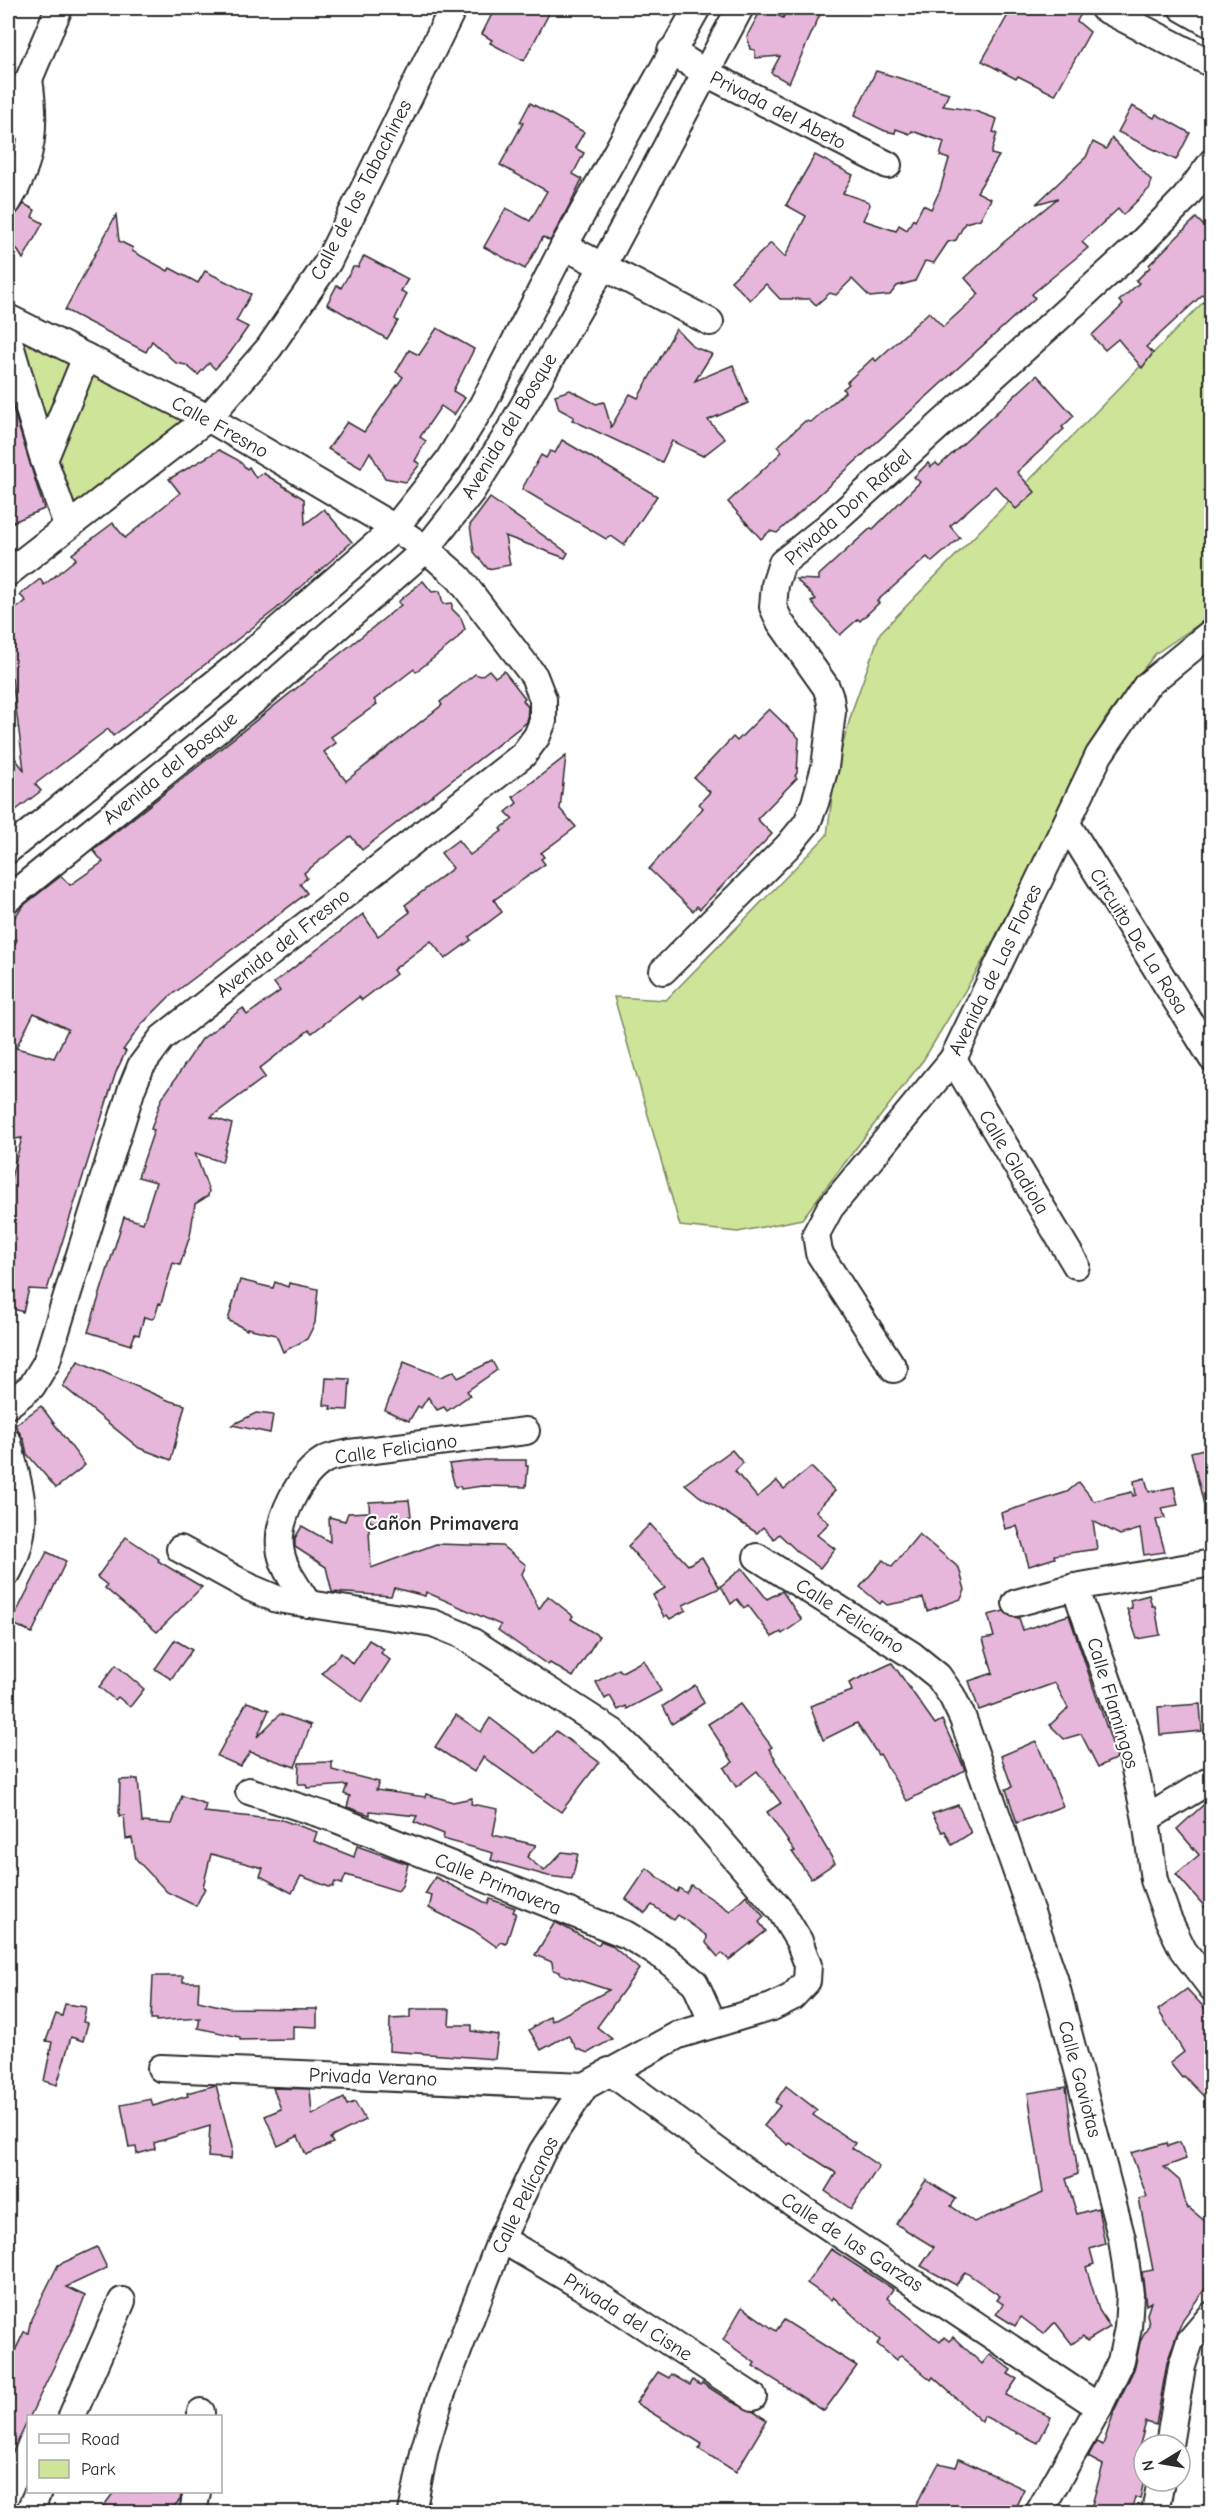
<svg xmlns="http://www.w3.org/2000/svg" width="1219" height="2520" viewBox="0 0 1219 2520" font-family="'Comic Neue',sans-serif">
	<rect width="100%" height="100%" fill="#fff"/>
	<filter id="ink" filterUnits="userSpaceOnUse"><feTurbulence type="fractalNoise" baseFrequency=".0167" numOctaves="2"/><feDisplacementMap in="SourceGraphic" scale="12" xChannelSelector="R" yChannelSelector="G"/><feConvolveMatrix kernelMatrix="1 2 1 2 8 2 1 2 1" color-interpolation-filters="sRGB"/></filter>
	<g filter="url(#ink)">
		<g fill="#cee499" stroke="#7c8862" stroke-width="1.5">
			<polygon points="1211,294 1211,616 1155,654 1105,719 984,959 924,1059 802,1219 738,1232 680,1226 614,997 666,1000 827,835 836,769 853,708 880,633"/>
			<polygon points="8,318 208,418 67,525"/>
		</g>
		<g fill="#e6b7da" stroke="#2b2b2b" stroke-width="1.5" fill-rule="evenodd">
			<polygon points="495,8 552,8 524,61 490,43 492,40 482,34"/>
			<polygon points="762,8 783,18 788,8 823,8 789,83 771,73 780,56 755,58 755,50 750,49 747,36"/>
			<polygon points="1012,8 1070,8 1081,14 1077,21 1090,32 1055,95 1018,76 1016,79 982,61"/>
			<polygon points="876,71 949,93 943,106 975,111 997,119 993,132 997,133 991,154 999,156 977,192 991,199 980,219 965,223 956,240 948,242 934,263 925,261 915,281 897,286 890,295 870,297 852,279 836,295 830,293 816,305 810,299 780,299 766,284 750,300 731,281 771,243 785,257 806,216 786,205 815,155 853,175 843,193 869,202 870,205 863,220 896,231 899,225 907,230 913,219 915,221 923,205 931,209 940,190 949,159 940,156 944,142 912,131 910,134 896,129 895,133 885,131 854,116"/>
			<polygon points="530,103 584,132 575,148 584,153 573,174 582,179 570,204 550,241 543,237 525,269 484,247 506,208 530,221 547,191 500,165 523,123 520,122"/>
			<polygon points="1132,106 1154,118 1156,114 1190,133 1176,160 1118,132"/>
			<polygon points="1112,138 1151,180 1150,188 1123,215 1118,209 1082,242 1088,248 1032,294 1035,298 777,533 770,531 761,539 728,502 782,452 778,446 805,421 811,422 845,392 843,389 849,384 847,382 873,358 876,361 929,312 943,327 979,294 965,278 1004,242 1058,198 1036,204 1086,157 1093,142 1106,149"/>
			<polygon points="24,204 35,210 32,217 43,223 23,259 8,235 12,227 8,225 12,216 16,214"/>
			<polygon points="116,215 119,241 133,248 132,251 168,271 170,268 198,283 205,271 251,294 236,321 248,327 230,353 215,369 209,363 198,375 186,365 176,363 152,341 146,352 65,310"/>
			<polygon points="1196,218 1212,234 1212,286 1146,347 1153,353 1142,368 1118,339 1105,350 1092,336 1093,334 1123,305 1119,301 1139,283 1136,281 1150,267 1149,265"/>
			<polygon points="364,256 408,279 401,291 407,294 395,319 398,321 387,339 327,304 337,285 341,288 353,267 358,267"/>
			<polygon points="437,328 474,349 453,391 465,398 454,415 441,406 420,437 426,441 415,461 420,464 406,482 385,478 370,452 361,468 328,449 347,422 364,432 403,377 396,372 409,350 419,355"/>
			<polygon points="676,329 694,347 712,354 695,381 733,365 748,403 708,420 725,439 703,456 672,441 662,462 572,420 574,417 559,409 555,395 570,390 596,404 604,402 611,427 630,394 638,398"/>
			<polygon points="1037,375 1074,416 1062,427 1064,429 1017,472 1035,492 1016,509 995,486 950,526 960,538 932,562 927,557 877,601 879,603 860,621 858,619 840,635 811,602 816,599 796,579 819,580 819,575 871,528 873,529 920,482 914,477 928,463 931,467 936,463 939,466"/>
			<polygon points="8,402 11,402 44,509 8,524"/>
			<polygon points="562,440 657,496 624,545 611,536 606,539 522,489 541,455 546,458 550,451 555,453"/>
			<polygon points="219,450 238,460 247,469 249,467 256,478 263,473 304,499 305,524 324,509 352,542 275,610 113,736 108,729 35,784 41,791 16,810 8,799 8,749 24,770 12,678 8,682 8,615 26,601 20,595 40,579 44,585 76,559 72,554 113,523 125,538 180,493 169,479"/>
			<polygon points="490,498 568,553 565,558 505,536 510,565 488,569 474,552 470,525"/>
			<path d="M423,581L432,592L440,591L443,604L452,603V609L461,618L465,629L456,640L416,672L414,669L374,700L377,704L331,737L336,743L324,752L346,781L442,705L440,702L475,674L481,676L489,670L495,677L504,671L525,698L523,700L528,707L527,722L362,850L351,836L304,873L307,878L300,884L307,893L169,997L142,1024L123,1050L126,1051L116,1072L47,1290L29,1289L23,1312L8,1307V1188L22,1138L8,1140V955L17,940L8,934V925L24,905L61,876L70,885L103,862L93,850L401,605L398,602ZM34,1013L68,1029L54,1058L16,1048Z"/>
			<polygon points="769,709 799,738 797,773 795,776 797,778 757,819 772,834 700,909 697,906 693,911 649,869 703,808 699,804 710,792 694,778 733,737 737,741"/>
			<polygon points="566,756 560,809 576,827 541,853 544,857 541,859 545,864 494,900 502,912 469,937 471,940 445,959 431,941 393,970 396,974 362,1000 359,997 312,1033 309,1030 259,1069 265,1077 211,1117 232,1124 222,1162 195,1153 209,1191 208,1196 195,1204 190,1236 180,1265 173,1263 161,1304 159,1303 155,1317 152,1319 144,1317 139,1335 135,1334 131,1345 88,1332 124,1217 143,1223 156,1182 138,1177 154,1130 151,1129 161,1100 202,1039 243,1008 247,1015 280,991 274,983 363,914 378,936 410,912 405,905 453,868 441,853 458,840 470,855 502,831 500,829 513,819 506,812 517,803 513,797"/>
			<polygon points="240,1280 273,1288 275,1282 288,1287 289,1283 318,1289 315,1323 307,1339 283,1352 276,1335 247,1328 247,1330 228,1320"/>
			<polygon points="78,1361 170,1401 185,1405 171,1460 139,1448 63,1386"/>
			<polygon points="492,1361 497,1370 467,1391 470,1395 447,1411 444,1407 437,1410 428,1397 421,1408 418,1406 409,1421 385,1410 404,1362 441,1377 454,1371 458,1378"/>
			<polygon points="326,1378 350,1379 348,1410 330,1409 331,1406 324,1405"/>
			<polygon points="41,1406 85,1465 56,1488 27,1454 24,1440 15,1425"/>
			<polygon points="256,1413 273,1415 270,1433 232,1425"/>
			<polygon points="1212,1447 1212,1508 1205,1509 1191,1452"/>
			<polygon points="732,1450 743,1463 735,1471 757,1497 777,1481 784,1489 811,1467 835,1491 816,1511 829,1523 817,1535 835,1549 820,1568 800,1554 779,1534 774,1539 763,1527 757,1533 699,1496 685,1484"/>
			<polygon points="485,1460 526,1460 526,1466 528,1466 526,1487 482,1486 461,1489 460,1486 455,1487 449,1464"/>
			<polygon points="1145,1478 1149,1492 1174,1487 1178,1505 1162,1508 1165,1518 1156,1520 1165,1552 1144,1555 1140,1529 1120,1535 1093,1521 1097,1549 1054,1555 1055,1558 1029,1566 1017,1526 1005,1529 1001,1513 1067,1492 1079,1482 1094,1501 1132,1492 1133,1496 1136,1495 1134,1481"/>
			<polygon points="409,1500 411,1516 396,1519 396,1521 370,1522 369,1502"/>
			<polygon points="368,1512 371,1568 436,1544 502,1546 526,1565 522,1574 539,1609 548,1596 573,1616 571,1619 599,1636 573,1677 550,1663 548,1665 498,1630 501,1625 426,1592 425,1596 394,1588 391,1596 332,1592 326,1567 295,1547 295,1538 302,1526 330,1542 329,1517 345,1521 348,1513"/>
			<polygon points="650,1524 688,1565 702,1557 720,1588 683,1605 686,1610 670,1619 667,1615 664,1617 653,1595 665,1588 628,1546"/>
			<polygon points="919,1534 959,1568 965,1590 961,1599 927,1611 923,1598 887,1605 882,1601 880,1604 860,1587 883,1560 892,1567"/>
			<polygon points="126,1537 159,1559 158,1561 202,1587 157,1632 105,1588 107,1585 97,1577"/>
			<polygon points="47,1552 66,1561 32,1633 11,1623"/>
			<polygon points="742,1568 767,1599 782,1591 802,1620 782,1634 781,1632 772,1637 748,1605 744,1608 737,1599 731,1604 721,1586"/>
			<polygon points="1149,1595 1152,1606 1155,1606 1160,1635 1137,1639 1127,1609 1132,1608 1130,1600"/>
			<polygon points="1004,1611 1012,1617 1019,1618 1023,1630 1069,1615 1117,1758 1098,1767 1081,1734 1064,1739 1050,1725 1068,1708 1055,1683 979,1710 969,1681 993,1673 983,1639 994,1637 988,1615"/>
			<polygon points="175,1640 192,1650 171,1679 155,1669"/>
			<polygon points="369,1640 384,1649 381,1653 390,1660 362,1702 322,1673 341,1653 353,1664"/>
			<polygon points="644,1660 661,1691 627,1709 626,1706 618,1710 610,1696 605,1699 596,1682 619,1669 622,1672"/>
			<polygon points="892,1663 935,1724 942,1720 965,1770 907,1801 880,1754 878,1755 857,1723 823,1740 810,1706 852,1691 849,1683"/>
			<polygon points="116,1665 144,1689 130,1707 118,1697 115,1700 99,1687"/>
			<polygon points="695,1685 704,1703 672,1724 663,1706"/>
			<polygon points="247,1702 269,1710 257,1737 280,1714 311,1725 295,1767 250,1752 240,1766 217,1756"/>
			<polygon points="740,1704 772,1747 769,1749 775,1758 774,1759 835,1863 811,1879 792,1852 795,1851 767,1812 781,1803 757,1771 736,1787 724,1768 733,1762 708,1724"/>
			<polygon points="1200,1704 1202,1731 1160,1735 1158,1707"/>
			<polygon points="456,1715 481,1732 490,1718 536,1753 556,1731 599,1762 561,1812 483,1757 474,1772 435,1747"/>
			<polygon points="1036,1741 1063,1806 1017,1823 1006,1789 1012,1787 1001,1756"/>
			<polygon points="332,1762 332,1770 379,1782 376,1790 425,1797 426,1794 453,1802 472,1798 471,1804 498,1809 493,1835 536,1845 527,1857 544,1871 562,1852 578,1854 572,1879 548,1876 491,1860 493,1853 443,1839 444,1834 414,1822 417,1816 370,1811 370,1815 347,1807 350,1796 344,1794 347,1785 307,1788 306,1784 298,1784 299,1763"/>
			<polygon points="138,1779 142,1822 172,1824 182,1796 206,1804 204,1812 282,1820 317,1832 314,1841 354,1857 357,1846 408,1864 402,1886 398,1891 346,1875 342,1884 335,1882 333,1887 329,1887 301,1876 292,1893 260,1876 263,1868 211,1854 203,1887 205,1888 196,1906 167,1892 136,1859 132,1838 126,1839 124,1815 119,1816 120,1780"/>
			<polygon points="1212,1797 1212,1915 1176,1874 1199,1855 1177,1829"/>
			<polygon points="958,1805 971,1833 952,1845 945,1831 942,1832 932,1814"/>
			<polygon points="647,1868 677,1892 679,1888 686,1893 691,1885 730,1911 746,1895 764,1917 759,1922 766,1931 729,1960 722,1953 718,1957 706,1943 707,1936 678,1915 674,1920 652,1905 645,1913 626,1899"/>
			<polygon points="435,1877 488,1904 490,1899 515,1908 513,1912 516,1913 506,1944 500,1942 497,1947 473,1930 429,1908 432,1896 425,1894"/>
			<polygon points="555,1922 598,1945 601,1941 611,1945 639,1969 597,2027 612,2039 588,2053 577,2049 568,2035 541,2050 529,2030 550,2016 552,2021 609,1990 560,1974 560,1972 553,1970 552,1962 535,1955"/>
			<polygon points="153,1976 183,1976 183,1982 199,1982 198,2001 228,2008 317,2009 317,2027 293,2026 293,2039 240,2040 240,2037 198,2028 200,2018 156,2021 156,2019 151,2019"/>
			<polygon points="1187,1989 1212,2016 1212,2105 1184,2076 1182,2078 1170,2063 1184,2052 1158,2010"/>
			<polygon points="65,2004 86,2007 83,2022 88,2023 83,2041 71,2037 57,2085 44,2081 52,2042 46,2041 56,2014 62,2016"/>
			<polygon points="417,2009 450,2009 449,2025 472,2025 472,2031 498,2035 495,2059 389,2051 390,2019 410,2018 410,2010"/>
			<polygon points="216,2085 232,2147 231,2159 208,2157 210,2126 160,2141 154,2143 155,2149 137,2154 136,2147 129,2148 121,2105 151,2099 153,2106 188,2096 187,2093"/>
			<polygon points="786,2086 817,2110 813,2115 855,2143 852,2148 879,2166 851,2209 825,2191 836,2173 790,2143 788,2145 764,2126 780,2106 775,2102"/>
			<polygon points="1066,2087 1078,2174 1066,2179 1077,2214 1098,2208 1105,2244 1090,2249 1094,2264 1086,2267 1099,2310 1110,2327 1087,2341 1083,2336 1072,2344 1055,2322 1044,2334 1021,2317 1015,2326 996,2314 1003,2304 997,2300 1000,2296 965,2272 956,2285 921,2266 934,2247 896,2224 926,2180 956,2199 951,2206 974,2222 1043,2193 1028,2093"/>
			<polygon points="273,2088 310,2089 312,2115 344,2098 347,2105 355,2102 365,2120 330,2138 333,2143 306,2155 298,2136 278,2146 265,2116 281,2109"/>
			<polygon points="1180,2142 1186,2159 1164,2167 1180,2181 1187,2209 1189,2208 1212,2227 1212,2279 1183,2319 1176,2336 1167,2363 1156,2425 1146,2422 1136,2459 1144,2460 1144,2480 1140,2499 1135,2497 1131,2512 1090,2512 1103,2465 1088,2457 1096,2442 1103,2445 1115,2409 1135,2367 1140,2342 1149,2325 1147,2314 1151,2302 1146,2305 1142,2272 1153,2270 1139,2199 1147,2197 1131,2153 1167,2143 1168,2146"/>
			<polygon points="97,2247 107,2268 66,2287 85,2296 72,2329 8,2462 8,2371 15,2356 13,2355 24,2332 28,2333 31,2319 58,2265"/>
			<polygon points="831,2249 893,2289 887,2298 940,2342 944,2337 949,2341 953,2337 982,2364 990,2354 1011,2370 1008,2374 1017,2379 1006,2395 1051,2417 1038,2443 984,2416 982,2422 933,2377 931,2380 901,2355 896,2360 877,2344 880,2340 833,2297 831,2300 807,2283"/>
			<polygon points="742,2307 776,2331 784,2320 857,2366 824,2411 753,2366 755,2363 723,2340"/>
			<polygon points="658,2372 669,2378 671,2374 690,2385 693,2380 700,2385 702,2383 730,2401 754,2412 767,2420 736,2472 699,2449 702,2444 636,2403"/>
			<polygon points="959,2459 1024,2489 1013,2512 912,2512 939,2463 956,2467"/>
			<polygon points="114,2492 182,2492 180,2500 168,2512 99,2512"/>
		</g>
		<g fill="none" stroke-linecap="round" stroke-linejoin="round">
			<g stroke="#2b2b2b" stroke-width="30">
				<g id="minor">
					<polyline points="1103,8 1212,64"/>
					<polyline points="1182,8 1212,25"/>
					<polyline points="671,51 706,73 888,165"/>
					<polyline points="8,129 17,95 29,79 59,8"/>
					<path d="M8,202C33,161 36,126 29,79"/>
					<polyline points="564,246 710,322"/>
					<polyline points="8,318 208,418 395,528 426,549 459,578 534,676 543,699 543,721 537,736 523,755 162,1038 141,1066 132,1088 46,1363 32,1386 8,1405"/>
					<polyline points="8,338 44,460"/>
					<polyline points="67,525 44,460 86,357"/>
					<polyline points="8,573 208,418 269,348 328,262 453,8"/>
					<polyline points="1067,824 1212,1058"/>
					<polyline points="8,850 235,667 395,528 448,461 483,404 564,246 697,8"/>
					<polyline points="8,899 256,699 426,549 471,492 504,440 602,268 740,8"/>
					<polyline points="663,971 788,846 807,823 815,803 825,767 832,712 830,698 826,687 780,622 773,607 775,585 782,563 827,527 1138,246 1185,198 1212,162"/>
					<polyline points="953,1059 1076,1265"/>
					<polyline points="894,1369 819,1253 816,1234 830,1208 953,1059 1099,755 1146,686 1212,632"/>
					<path d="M8,1442C20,1492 33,1524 8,1572"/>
					<polyline points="180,1549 251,1588 277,1599 433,1623 462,1635 613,1732 698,1815 781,1911 799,1941 808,1965 807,1981 792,1997 772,2007 678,2035 585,2086 542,2152 501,2239 441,2395 425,2448 412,2512"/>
					<polyline points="757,1557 912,1655 938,1676 952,1696 963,1719 1054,1978 1122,2239 1130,2294 1128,2328 1121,2361 1099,2407 1039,2512"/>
					<polyline points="1075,1587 1128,1738 1146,1819 1154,1880 1168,1919 1183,1950 1212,1988"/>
					<polyline points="1016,1603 1075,1587 1212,1563"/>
					<path d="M308,1604C297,1586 282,1568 280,1547C277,1519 300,1474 324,1460C331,1456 342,1455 350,1453L526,1431"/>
					<polyline points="249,1791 336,1819 627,1935 665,1958 695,1983 713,2023"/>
					<polyline points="1146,1819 1212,1779"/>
					<polyline points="161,2068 585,2086"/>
					<polyline points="609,2071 745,2171 1099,2407"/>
					<polyline points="501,2239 603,2299 753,2397"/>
					<polyline points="201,2412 201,2416"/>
					<polyline points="72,2416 122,2301"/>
					<polyline points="1169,2445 1182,2366 1190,2341 1212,2315"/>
					<polyline points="29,2512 38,2492"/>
					<polyline points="193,2512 197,2492"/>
					<polyline points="1155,2512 1161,2481"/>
				</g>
			</g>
			<use href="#minor" stroke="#fff" stroke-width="26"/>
		</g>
	</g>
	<g text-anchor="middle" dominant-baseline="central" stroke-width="4.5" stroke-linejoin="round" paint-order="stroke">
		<g font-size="20" fill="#2b2b2b" stroke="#fff">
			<text transform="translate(778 110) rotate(27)">Privada del Abeto</text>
			<text transform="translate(361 190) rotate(-63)">Calle de los Tabachines</text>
			<text transform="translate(509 426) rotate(-59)">Avenida del Bosque</text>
			<text transform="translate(220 427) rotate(29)">Calle Fresno</text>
			<text transform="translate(848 507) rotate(-42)">Privada Don Rafael</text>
			<text transform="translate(170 768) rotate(-39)">Avenida del Bosque</text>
			<text transform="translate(1139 941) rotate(58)">Circuito De La Rosa</text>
			<text transform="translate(283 943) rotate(-38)">Avenida del Fresno</text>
			<text transform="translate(995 970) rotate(-64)">Avenida de Las Flores</text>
			<text transform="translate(1014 1162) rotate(59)">Calle Gladiola</text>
			<text transform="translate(396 1449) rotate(-8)">Calle Feliciano</text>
			<text transform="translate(850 1616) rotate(32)">Calle Feliciano</text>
			<text transform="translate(1113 1703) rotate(73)">Calle Flamingos</text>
			<text transform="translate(498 1884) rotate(22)">Calle Primavera</text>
			<text transform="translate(373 2077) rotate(2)">Privada Verano</text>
			<text transform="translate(1080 2079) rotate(75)">Calle Gaviotas</text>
			<text transform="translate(525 2195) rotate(-64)">Calle Pelícanos</text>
			<text transform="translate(852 2242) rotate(33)">Calle de las Garzas</text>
			<text transform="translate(628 2317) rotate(32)">Privada del Cisne</text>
		</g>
		<g font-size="21" font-weight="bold" fill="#2b2b2b" stroke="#fff">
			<text x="442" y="1523">Cañon Primavera</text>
		</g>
	</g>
	<rect width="1219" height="2520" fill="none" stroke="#fff" stroke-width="30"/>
	<rect x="15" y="15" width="1189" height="2490" fill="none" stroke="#2b2b2b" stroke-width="2" filter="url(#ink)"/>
	<rect x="27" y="2415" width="195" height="78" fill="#ffffff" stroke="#aaaaaa" stroke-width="1.5"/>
	<rect x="39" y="2434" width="30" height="9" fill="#ffffff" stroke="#aaaaaa" stroke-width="1.5"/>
	<text x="81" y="2445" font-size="18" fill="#2b2b2b">Road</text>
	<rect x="39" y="2460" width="30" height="18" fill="#cee499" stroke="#aaaaaa" stroke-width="1.5"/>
	<text x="81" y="2475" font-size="18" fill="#2b2b2b">Park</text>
	<g transform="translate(1162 2463) rotate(259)"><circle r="28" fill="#ffffff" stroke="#aaaaaa" stroke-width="1.5"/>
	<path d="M0-4.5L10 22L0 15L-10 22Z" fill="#2b2b2b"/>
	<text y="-9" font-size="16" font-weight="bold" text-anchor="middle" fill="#2b2b2b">N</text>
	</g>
</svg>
